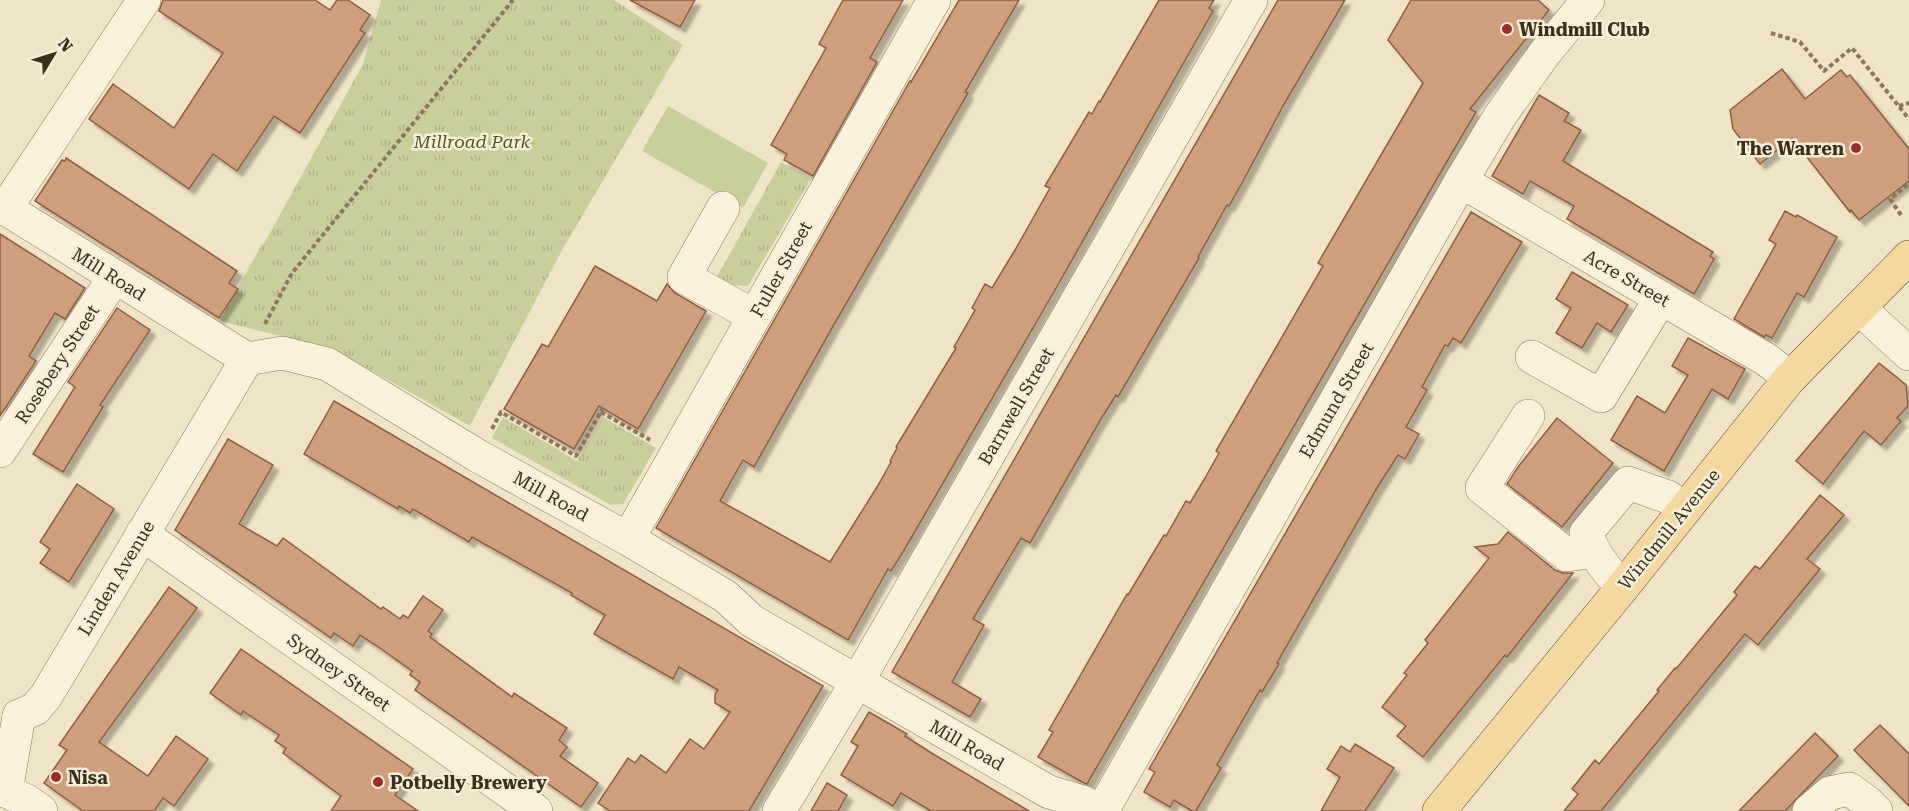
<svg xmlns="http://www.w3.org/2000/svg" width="1909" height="811" viewBox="0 0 1909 811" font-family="'Roboto Serif',serif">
	<defs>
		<pattern id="grass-tufts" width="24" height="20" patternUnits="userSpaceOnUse" patternTransform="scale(1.5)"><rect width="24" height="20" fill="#c9cf9b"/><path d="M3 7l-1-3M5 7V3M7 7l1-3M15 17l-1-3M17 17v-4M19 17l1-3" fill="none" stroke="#aeb285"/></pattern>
		<filter id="shadow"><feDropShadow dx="5.5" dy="5.5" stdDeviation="1.5" flood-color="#0004"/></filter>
	</defs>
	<rect width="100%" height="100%" fill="#f0e4c8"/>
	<g fill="url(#grass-tufts)">
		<polygon points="381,0 614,0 683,45 561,252 470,426 333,349 224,322 220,320 261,246 265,242 363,64"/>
		<polygon points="781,162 811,179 748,286 724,285 715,280"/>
		<polygon points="503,417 577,461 603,417 656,448 623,504 611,505 492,438"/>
	</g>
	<polygon fill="#c9cf9b" points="668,106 768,163 743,208 642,151"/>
	<g fill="#cf9f7d" stroke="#8d5f41" stroke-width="1.5" filter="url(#shadow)">
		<polygon points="163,0 315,0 330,10 337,0 348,0 370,15 360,30 365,33 300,133 274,116 237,171 213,154 189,189 89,119 113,84 174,128 223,53 159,11"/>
		<polygon points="630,0 695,0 680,27"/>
		<polygon points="843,0 903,0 870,58 877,62 813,176 784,160 787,154 771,145 826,48 819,44"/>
		<polygon points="959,0 1019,0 965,92 968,93 832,328 754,467 743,460 720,501 830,562 877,487 891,462 890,461 897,448 896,447 956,348 954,347 975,310 972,308 985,284 992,288 1015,250 1050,188 1045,186 1089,112 1092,114 1099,101 1100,102 1159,0 1214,0 1209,8 1213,11 1055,290 903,552 891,571 888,569 848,640 656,528 910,81 911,82"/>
		<polygon points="1278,0 1345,0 1283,106 1242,183 1229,206 1227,205 1198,257 1199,258 1118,397 1116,395 1101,419 1030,543 1021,538 973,619 984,625 952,682 981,699 970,717 892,672"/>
		<polygon points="1411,0 1538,0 1549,10 1470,109 1476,112 1449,158 1087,784 1082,782 1038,757 1053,732 1049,730 1127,594 1128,595 1164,535 1166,536 1186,501 1190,503 1205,478 1219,453 1216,451 1323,266 1318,263 1423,83 1388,40"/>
		<polygon points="1782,69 1805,99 1841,70 1847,77 1850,75 1909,149 1909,181 1859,220 1851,210 1850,212 1792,138 1760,164 1733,129 1730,110"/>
		<polygon points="1539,95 1569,113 1564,121 1581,130 1563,161 1713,252 1710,256 1714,259 1694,294 1567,219 1574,206 1530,181 1523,194 1492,176"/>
		<polygon points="66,158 237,271 229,283 238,289 219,318 35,201 62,160 65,161"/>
		<polygon points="1785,211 1796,217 1797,215 1837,237 1804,297 1797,293 1772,338 1766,335 1764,337 1734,319 1776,244 1769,240"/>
		<polygon points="1471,212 1522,242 1461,343 1453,338 1448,346 1445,345 1422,387 1427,390 1406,427 1419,434 1405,459 1398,455 1377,488 1277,663 1279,664 1271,677 1262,692 1260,690 1217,765 1221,768 1196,811 1192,811 1174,800 1170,807 1144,792 1155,772 1149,769"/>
		<polygon points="0,234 85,288 65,319 55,313 29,356 36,361 0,416"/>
		<polygon points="595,266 657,301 667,284 675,293 706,311 638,429 599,406 574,449 504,409 542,344 548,347"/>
		<polygon points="1572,272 1628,305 1611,332 1597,323 1582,348 1556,333 1571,308 1556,299"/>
		<polygon points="117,308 150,330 100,405 103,407 63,472 33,454 75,387 68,382"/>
		<polygon points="1688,338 1745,369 1728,399 1712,389 1664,471 1611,440 1637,396 1665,413 1688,375 1672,366"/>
		<polygon points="1879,363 1906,385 1908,406 1897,418 1901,421 1881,445 1864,431 1823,484 1796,461"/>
		<polygon points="334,401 823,686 749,811 610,811 598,803 628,758 635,763 641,755 666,773 690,739 704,749 730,712 715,703 715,694 718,690 679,667 673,679 594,634 605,615 571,595 572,593 472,537 469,542 413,509 410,513 399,506 398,509 304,454"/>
		<polygon points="1557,418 1613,463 1562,527 1507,484 1518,467"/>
		<polygon points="228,439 273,465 239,524 277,546 283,538 381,609 383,607 400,619 403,615 408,618 423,596 443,610 428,631 432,634 430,637 512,697 514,693 567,728 559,740 567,747 560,756 598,783 581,807 415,690 420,682 410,675 412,671 377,646 360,635 353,646 334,633 331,638 175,530"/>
		<polygon points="77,484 114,509 69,582 40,563 50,549 40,542"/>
		<polygon points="1820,495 1844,515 1807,559 1820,569 1776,623 1758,645 1745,634 1601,811 1564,811 1578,794 1572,789 1595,760 1599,764 1659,691 1657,690 1675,668 1676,669 1737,595 1734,592 1755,566 1760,569"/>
		<polygon points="1508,532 1555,570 1563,573 1573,573 1507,657 1505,655 1423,757 1397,736 1406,726 1382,707 1407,675 1404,673 1428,643 1425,640 1489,558 1475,547 1498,544"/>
		<polygon points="169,587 197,608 99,742 148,776 176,736 208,759 174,806 163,798 154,811 83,811 44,783 67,750 59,745"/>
		<polygon points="241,649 413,769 395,795 418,811 331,811 341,796 283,753 286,748 275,741 279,735 243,711 241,715 210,693"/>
		<polygon points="869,712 907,734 905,736 933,754 1029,811 931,811 901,793 893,806 841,775 858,746 851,742"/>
		<polygon points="1880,725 1909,754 1909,806 1854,750"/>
		<polygon points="1815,733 1838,756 1785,811 1739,811"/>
		<polygon points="1355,744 1394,768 1365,811 1321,811 1340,777 1327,769 1341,746 1350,752"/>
		<polygon points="827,783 847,795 838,811 811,811"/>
	</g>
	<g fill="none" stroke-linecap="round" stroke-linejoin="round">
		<g stroke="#8d765c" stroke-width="34">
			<g id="minor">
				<polyline points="1461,181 1767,360 1790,378"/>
				<polyline points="0,205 247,359 282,353 327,364 478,456 628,539 725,596 752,621 889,700 1049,792 1083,802 1098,811"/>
				<polyline points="723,208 684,277 754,316"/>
				<polyline points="5,209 144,0"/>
				<polyline points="1859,308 1909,354"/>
				<polyline points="1532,357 1601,396 1661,298"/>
				<polyline points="1528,416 1482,488 1567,555 1593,551"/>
				<polyline points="0,451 114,278"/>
				<polyline points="142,534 536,811"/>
				<polyline points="628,539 934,0"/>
				<path d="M1623,587C1606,571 1594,555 1586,533L1628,483L1668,497L1685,509"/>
				<polyline points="19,716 35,709 46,696 247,359"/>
				<polyline points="6,791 19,716"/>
				<polyline points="6,791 27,801 41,811"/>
				<polyline points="779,811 857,682 1251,0"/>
				<polyline points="1102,811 1461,181 1500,116 1544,54 1588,0"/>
				<polyline points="1809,811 1830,793 1849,789 1867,802 1876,811"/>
			</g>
		</g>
		<g stroke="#5b4430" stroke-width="34">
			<polyline id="major" points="1439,811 1623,587 1790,378 1909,257"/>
		</g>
		<g stroke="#8d765c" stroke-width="4" stroke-dasharray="4.5 3" stroke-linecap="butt">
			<polyline points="1771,33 1800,42 1824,71 1852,48 1909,119"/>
			<polyline points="1899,106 1909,103"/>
			<polyline points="1901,215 1890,199 1909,184"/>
			<polyline points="265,324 292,273 513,0"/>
			<polyline points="601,412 650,440"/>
			<polyline points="492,429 501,412 576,456 604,406"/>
		</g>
		<use href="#minor" stroke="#faf1dc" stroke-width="33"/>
		<use href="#major" stroke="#f3d9a0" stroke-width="33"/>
	</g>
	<g fill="#9e2a2b" stroke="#f7eed8" stroke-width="2">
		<circle cx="1507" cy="29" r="6"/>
		<circle cx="1856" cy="148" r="6"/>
		<circle cx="56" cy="777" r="6"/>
		<circle cx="378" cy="782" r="6"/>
	</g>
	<g text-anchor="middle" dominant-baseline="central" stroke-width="5" stroke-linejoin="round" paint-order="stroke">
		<g font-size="18" font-weight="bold" fill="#3d2e20" stroke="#f7eed8" text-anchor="start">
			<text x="1519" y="29">Windmill Club</text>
			<text x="1844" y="148" text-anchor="end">The Warren</text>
			<text x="68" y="777">Nisa</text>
			<text x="390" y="782">Potbelly Brewery</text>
		</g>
		<g font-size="18" font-style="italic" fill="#4d5a26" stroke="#f7eed8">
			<text x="472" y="141">Millroad Park</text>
		</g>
		<g font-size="18" fill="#3d2e20" stroke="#f7eed8">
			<text transform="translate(781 269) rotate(-61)">Fuller Street</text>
			<text transform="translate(109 274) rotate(32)">Mill Road</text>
			<text transform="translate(1627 278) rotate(30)">Acre Street</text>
			<text transform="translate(57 364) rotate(-57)">Rosebery Street</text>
			<text transform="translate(1336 400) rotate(-60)">Edmund Street</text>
			<text transform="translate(1016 406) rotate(-60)">Barnwell Street</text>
			<text transform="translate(551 496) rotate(29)">Mill Road</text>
			<text transform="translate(1669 529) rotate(-51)">Windmill Avenue</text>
			<text transform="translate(116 578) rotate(-59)">Linden Avenue</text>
			<text transform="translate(339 672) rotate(35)">Sydney Street</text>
			<text transform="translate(967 745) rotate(30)">Mill Road</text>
		</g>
	</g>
	<g transform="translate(54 54) rotate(52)" stroke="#f7eed8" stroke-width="4.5" paint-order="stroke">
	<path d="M0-4.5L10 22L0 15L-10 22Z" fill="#3d2e20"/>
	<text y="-9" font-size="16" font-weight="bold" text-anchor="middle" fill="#3d2e20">N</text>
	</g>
</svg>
